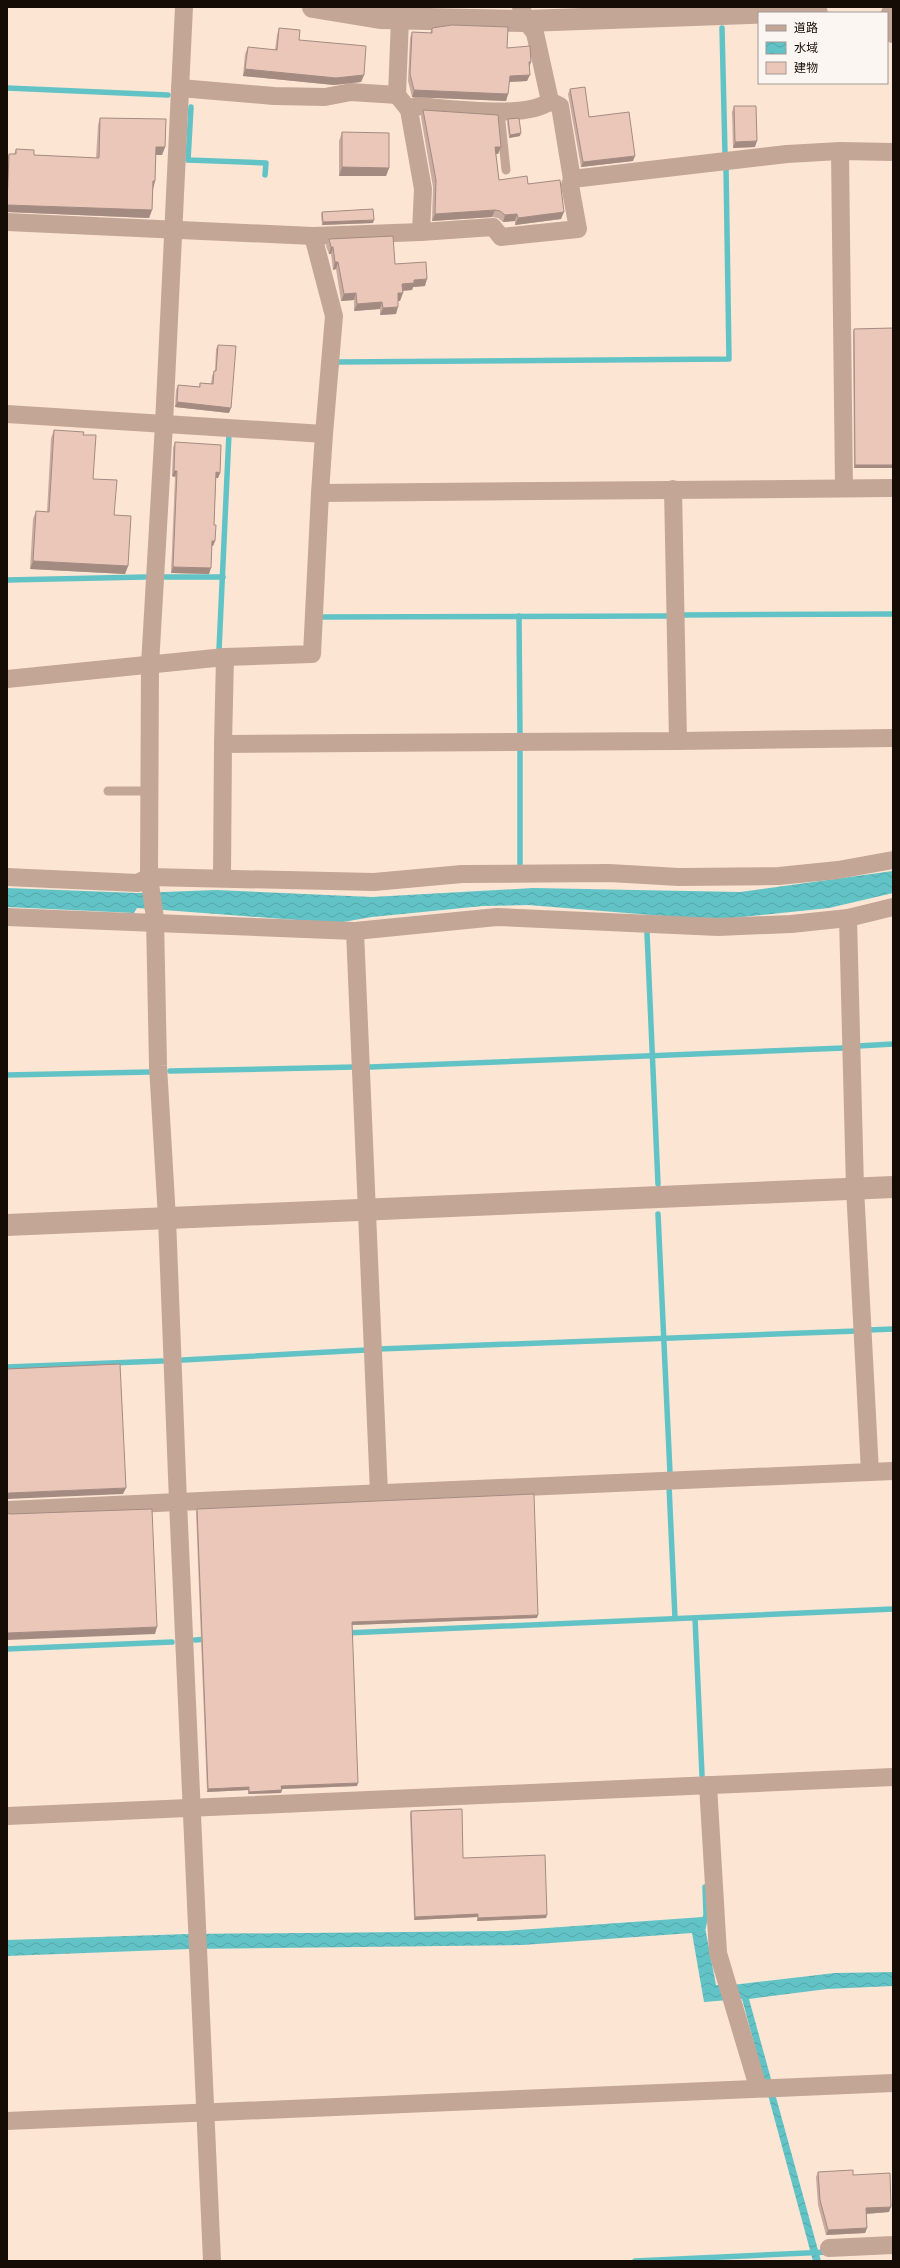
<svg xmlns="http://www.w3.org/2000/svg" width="900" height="2268" viewBox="0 0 900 2268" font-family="Lato,'Noto Sans JP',sans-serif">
	<defs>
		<pattern id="water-waves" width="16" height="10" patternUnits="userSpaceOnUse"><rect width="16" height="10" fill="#62c3c7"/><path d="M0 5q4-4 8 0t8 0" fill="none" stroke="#54a6a9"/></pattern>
	</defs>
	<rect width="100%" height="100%" fill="#fce6d3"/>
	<g fill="url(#water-waves)">
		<polygon points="893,871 893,893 829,908 713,920 528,905 483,906 372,917 337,923 137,908 134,913 7,907 7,888 137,893 216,890 372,897 533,888 740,892"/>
		<polygon points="703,1917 716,1985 732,1985 835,1973 893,1972 893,1986 827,1989 749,1999 821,2261 813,2261 742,1999 704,2002 692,1933 523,1945 190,1949 7,1956 7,1940 188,1934 505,1931"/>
	</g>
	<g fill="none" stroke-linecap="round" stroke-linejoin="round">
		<g stroke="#62c3c7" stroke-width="5.5">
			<polyline points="722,28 725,154"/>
			<polyline points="7,88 168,95"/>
			<polyline points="191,107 188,160 266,163 265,175"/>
			<polyline points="336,365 337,362 729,359 726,167"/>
			<polyline points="165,577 223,577"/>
			<polyline points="7,580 145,577"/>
			<polyline points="682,615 893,614"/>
			<polyline points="519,616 520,737"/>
			<polyline points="319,617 669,616"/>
			<polyline points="219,650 229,433"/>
			<polyline points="520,748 520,864"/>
			<polyline points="647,933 658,1184"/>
			<polyline points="858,1046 893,1044"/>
			<polyline points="370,1067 844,1048"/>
			<polyline points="170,1071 355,1067"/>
			<polyline points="7,1075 149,1072"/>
			<polyline points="658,1214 670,1473"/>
			<polyline points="868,1330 893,1329"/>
			<polyline points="379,1349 857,1331"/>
			<polyline points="183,1360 366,1350"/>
			<polyline points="7,1367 162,1361"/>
			<polyline points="669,1485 675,1618"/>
			<polyline points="695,1618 702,1775"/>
			<polyline points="346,1633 893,1609"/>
			<polyline points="195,1640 207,1639"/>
			<polyline points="7,1649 172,1642"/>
			<polyline points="703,1928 706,1914 705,1887"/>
			<polyline points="635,2261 829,2252"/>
		</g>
		<g stroke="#c4a697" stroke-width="9">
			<polyline points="500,112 506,170"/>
			<polyline points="108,791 149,791"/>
		</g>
		<g stroke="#c4a697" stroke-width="18">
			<polyline points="403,7 400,19 397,95 409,110 423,189 421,232 493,227 501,237 578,229 570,185 572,179"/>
			<polyline points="521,7 526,21 535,33 550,101 560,106 572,179 787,154 840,151"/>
			<polyline points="887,20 891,11 893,10"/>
			<polyline points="180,88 274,96 325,97 351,92 397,95"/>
			<path d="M409,110L416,106C447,108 527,120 550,101"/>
			<polyline points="7,222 313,236 421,232"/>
			<polyline points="313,236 334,316 324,434"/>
			<polyline points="7,414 324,434 320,493 893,488"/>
			<polyline points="844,488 840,151 893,152"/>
			<polyline points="225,657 312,654 320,493"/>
			<polyline points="7,679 225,657 223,744"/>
			<polyline points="678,741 893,738"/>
			<polyline points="7,877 138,883 149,877 374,882 462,874 609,873 679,877 779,876 838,870 893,860"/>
			<polyline points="222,878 223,744 678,741 673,489"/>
			<polyline points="7,917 355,931"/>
			<polyline points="870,1472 855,1188 848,918 893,907"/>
			<polyline points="379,1493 355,931 497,917 718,927 791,924 848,918"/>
			<polyline points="7,1510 178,1502 167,1218 158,1066 155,918 149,877 150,665 164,424 184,7"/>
			<polyline points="708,1785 718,1953 758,2087"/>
			<polyline points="7,1816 893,1777"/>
			<polyline points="7,2121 893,2083"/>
			<polyline points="829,2248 893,2245"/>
			<polyline points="212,2261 178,1502 893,1471"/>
		</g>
		<g stroke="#c4a697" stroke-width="22">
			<polyline points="313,7 380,18 526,21 778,12 817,13"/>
			<polyline points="887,29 893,32"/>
			<polyline points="7,1225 893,1187"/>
		</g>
	</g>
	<g fill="#c9ab9f">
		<polygon points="279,28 299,40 364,75 361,82 334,85 243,76 245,54 248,47 275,50 277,35"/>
		<polygon points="432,28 507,48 529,68 527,81 509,82 508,94 506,101 412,97 408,81 410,38 412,32 430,33"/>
		<polygon points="570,89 589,117 633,161 581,167 568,94"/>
		<polygon points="734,106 755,147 733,148 732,112"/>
		<polygon points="423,110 501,147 498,154 496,154 499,180 561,219 515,225 515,221 503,222 498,218 492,217 432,221 433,187 421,117"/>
		<polygon points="100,118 165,147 162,155 156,155 155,181 153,189 152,210 149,218 7,212 7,159 9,154 14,154 16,149 34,155 96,158 98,125"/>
		<polygon points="508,119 520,136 509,138 507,122"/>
		<polygon points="342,132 389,168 386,176 339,176 339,141"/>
		<polygon points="322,212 373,223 322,225 321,215"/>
		<polygon points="329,239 395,264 425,286 413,287 412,290 402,291 400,301 398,301 396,314 380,315 380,309 354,311 354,300 341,301 336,269 333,270 331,254 329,254 326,246"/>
		<polygon points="893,328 893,468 854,468 853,332 854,329"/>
		<polygon points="218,345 229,413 175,407 176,390 178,385 199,387 200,383 211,384 212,376 214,371 215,371 216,349"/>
		<polygon points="54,430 83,435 93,479 128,566 125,574 30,569 33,519 36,511 47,512 51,438"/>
		<polygon points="175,442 220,473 218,478 216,478 214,525 215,541 213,546 212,546 209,574 171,573 175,477 172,476 173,448"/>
		<polygon points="197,1509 537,1618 352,1625 357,1786 282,1789 281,1793 248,1794 248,1790 207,1792 196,1512"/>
		<polygon points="411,1811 463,1858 546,1918 477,1921 477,1917 414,1920 410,1814"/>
		<polygon points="818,2172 853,2175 889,2212 866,2214 867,2228 865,2233 826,2235 818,2205 816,2177"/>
	</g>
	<g fill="#a48b82">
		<polygon points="529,62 531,62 529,68"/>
		<polygon points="245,69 364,75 361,82 334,85 243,76"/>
		<polygon points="530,75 527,81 508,82 510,76"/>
		<polygon points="414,90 508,94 506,101 412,97"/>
		<polygon points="521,133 520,136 509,138 510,135"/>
		<polygon points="757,141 755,147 733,148 735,142"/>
		<polygon points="156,147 165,147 162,155 154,155"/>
		<polygon points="495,147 501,147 498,154 493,154"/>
		<polygon points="635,156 633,161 581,167 583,162"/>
		<polygon points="342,167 389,168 386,176 339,176"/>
		<polygon points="153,181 155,181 153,189"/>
		<polygon points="7,205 152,210 149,218 7,212"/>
		<polygon points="495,210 492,217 432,221 435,214"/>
		<polygon points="564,212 561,219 515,225 518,218"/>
		<polygon points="517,214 515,221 503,222 505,215"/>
		<polygon points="374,220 373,223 322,225 323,222"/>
		<polygon points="331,247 333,247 331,254 329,254"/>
		<polygon points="335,262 338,262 336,269 333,270"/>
		<polygon points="427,279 425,286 413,287 412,290 399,291 402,284 414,280"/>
		<polygon points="356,293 354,300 341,301 344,294"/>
		<polygon points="398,293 403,293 400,301 395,301"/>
		<polygon points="382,302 380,309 354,311 357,304"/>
		<polygon points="398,307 396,314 380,315 383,308"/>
		<polygon points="177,402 231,408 229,413 175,407"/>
		<polygon points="855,465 893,465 893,468 854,468"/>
		<polygon points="174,471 177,471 175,477 172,476"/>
		<polygon points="216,472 220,473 218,478 214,478"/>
		<polygon points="212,541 215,541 213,546 210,546"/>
		<polygon points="33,561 128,566 125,574 30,569"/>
		<polygon points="173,567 211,568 209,574 171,573"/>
		<polygon points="126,1488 123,1494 7,1499 7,1494 9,1493"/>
		<polygon points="538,1615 537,1618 351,1625 352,1622"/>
		<polygon points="157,1627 155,1634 7,1640 7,1633"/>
		<polygon points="358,1783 357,1786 280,1789 281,1786"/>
		<polygon points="249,1787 248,1790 207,1792 208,1789"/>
		<polygon points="282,1790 281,1793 248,1794 249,1792"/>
		<polygon points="478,1914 477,1917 414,1920 415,1917"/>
		<polygon points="547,1915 546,1918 477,1921 478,1918"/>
		<polygon points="891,2207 889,2212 864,2214 866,2208"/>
		<polygon points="867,2228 865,2233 826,2235 828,2230"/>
	</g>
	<g fill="#eac7b9" stroke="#a48b82">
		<polygon points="452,25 508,27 507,48 530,46 531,62 529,62 530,75 510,76 508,94 414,90 410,74 412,32 432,33 432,28"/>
		<polygon points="279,28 300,30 299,40 366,46 364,75 336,78 245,69 248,47 277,50"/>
		<polygon points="585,87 589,117 629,112 635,156 583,162 570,89"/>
		<polygon points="734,106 756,106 757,141 735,142"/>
		<polygon points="423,110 498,115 501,147 495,147 499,180 527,176 528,184 560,180 564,212 518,218 517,214 505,215 500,211 495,210 435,214 436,180"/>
		<polygon points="100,118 166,119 165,147 156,147 155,181 153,181 152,210 7,205 9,154 16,154 16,149 34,150 34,155 99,158"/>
		<polygon points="519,118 521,133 510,135 508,119"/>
		<polygon points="342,132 389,133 389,168 342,167"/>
		<polygon points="373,209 374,220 323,222 322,212"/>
		<polygon points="393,236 395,264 426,262 427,279 414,280 414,283 402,284 403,293 398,293 398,307 383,308 382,302 357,304 356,293 344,294 338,262 335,262 333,247 331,247 329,239"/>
		<polygon points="893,328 893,465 855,465 854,329"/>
		<polygon points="218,345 236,346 231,408 177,402 178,385 200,387 200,383 213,384 214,371 216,371"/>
		<polygon points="54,430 84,432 83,435 96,435 93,479 117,480 114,515 131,516 128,566 33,561 36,511 49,512"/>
		<polygon points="175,442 221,445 220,473 216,472 214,525 216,525 215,541 212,541 211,568 173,567 177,471 174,471"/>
		<polygon points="120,1364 126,1488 9,1493 7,1494 7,1369"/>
		<polygon points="534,1494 538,1615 352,1622 358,1783 281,1786 282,1790 249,1792 249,1787 208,1789 197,1509"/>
		<polygon points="152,1509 157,1627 7,1633 7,1513 10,1514"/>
		<polygon points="462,1809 463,1858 545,1855 547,1915 478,1918 478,1914 415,1917 411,1811"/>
		<polygon points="853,2170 853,2175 890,2173 891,2207 866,2208 867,2228 828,2230 820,2200 818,2172"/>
	</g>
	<rect width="900" height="2268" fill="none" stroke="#150c05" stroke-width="16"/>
	<rect x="758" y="12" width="130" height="72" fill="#fcf6f2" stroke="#a09893"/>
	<rect x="766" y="25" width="20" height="6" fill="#c4a697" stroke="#a09893"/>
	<text x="794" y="32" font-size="12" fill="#150c05">道路</text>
	<rect x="766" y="42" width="20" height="12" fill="url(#water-waves)" stroke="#a09893"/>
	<text x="794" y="52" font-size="12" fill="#150c05">水域</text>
	<rect x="766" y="62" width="20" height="12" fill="#eac7b9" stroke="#a09893"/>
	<text x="794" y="72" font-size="12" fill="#150c05">建物</text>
</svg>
